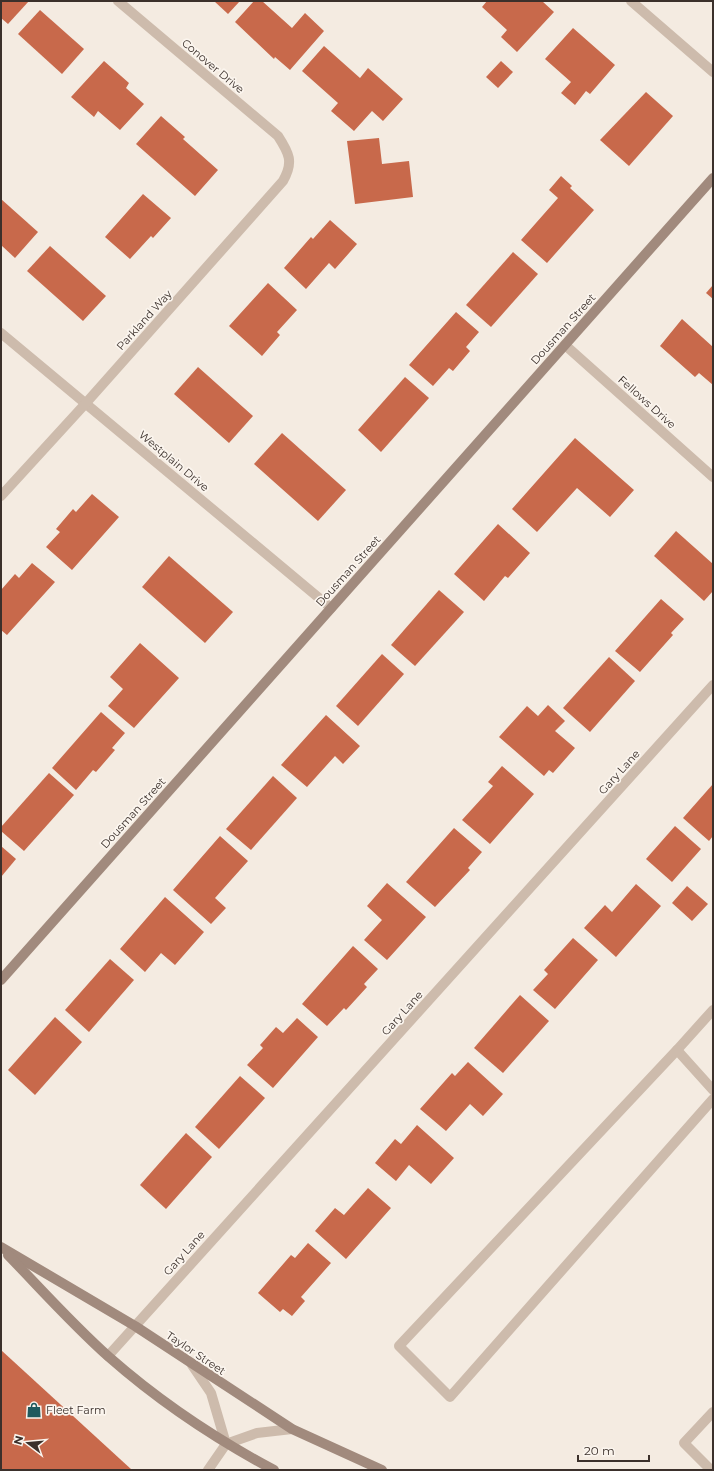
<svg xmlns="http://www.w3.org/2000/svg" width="714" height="1471" viewBox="0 0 714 1471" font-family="Montserrat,sans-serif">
	<rect width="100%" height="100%" fill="#f4ebe1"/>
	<g fill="#c8694b">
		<polygon points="1,1 29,1 8,24 1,18"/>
		<polygon points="214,1 240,1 228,14"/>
		<polygon points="254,1 262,1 292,28 305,13 324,31 290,70 275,57 274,59 235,22"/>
		<polygon points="487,1 542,1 554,12 517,52 501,37 507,30 482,7"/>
		<polygon points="40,10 84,49 62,74 18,34"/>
		<polygon points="573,28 615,65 590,94 586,91 575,105 561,93 571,82 545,59"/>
		<polygon points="324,46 360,78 368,68 403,99 383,121 372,111 354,131 331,111 338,103 302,71"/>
		<polygon points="104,61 129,83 126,88 144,104 120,130 98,111 94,117 71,97"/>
		<polygon points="501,61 513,72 498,88 486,77"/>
		<polygon points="646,92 673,116 629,166 600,140"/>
		<polygon points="161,116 185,137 183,139 218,170 195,196 136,144"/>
		<polygon points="379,138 382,164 409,161 413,197 355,204 347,141"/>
		<polygon points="561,176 572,186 570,188 594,210 547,263 521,240 558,198 549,190"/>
		<polygon points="143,194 171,218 153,238 151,236 130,259 105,237"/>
		<polygon points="1,199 38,232 15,258 1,245"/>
		<polygon points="330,220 357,244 335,269 329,263 306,289 284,268 311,237 313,239"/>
		<polygon points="50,246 106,296 83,321 27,271"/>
		<polygon points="513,252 538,274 491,327 466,305"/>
		<polygon points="268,283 297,310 277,332 280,335 262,356 229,326"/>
		<polygon points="713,285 713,299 706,293"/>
		<polygon points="456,312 479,332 466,347 470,351 453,371 449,368 433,386 409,365"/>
		<polygon points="682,319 713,347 713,385 699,373 695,377 660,346"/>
		<polygon points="198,367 253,416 229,443 174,394"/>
		<polygon points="405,377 429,398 381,452 358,430"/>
		<polygon points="282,433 346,490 318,521 254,464"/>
		<polygon points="575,438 634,490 610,517 577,488 537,532 512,509"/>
		<polygon points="92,494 119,517 72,570 46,547 60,532 56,529 73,509 76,512"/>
		<polygon points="498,524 530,553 508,578 505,576 484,601 454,574"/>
		<polygon points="676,531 713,564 713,591 704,601 654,556"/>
		<polygon points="169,556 233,612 205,643 142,587"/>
		<polygon points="32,563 55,582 7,635 1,630 1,590 15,574 19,578"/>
		<polygon points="439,590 464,612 415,666 391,645"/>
		<polygon points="661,599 684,619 671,633 673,635 640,672 615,651"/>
		<polygon points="140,643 179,678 134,728 108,706 123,689 110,677"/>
		<polygon points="382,654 404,674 358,726 336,706"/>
		<polygon points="609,657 635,681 590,732 563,708"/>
		<polygon points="548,705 565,721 555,731 575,748 553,773 549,770 544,776 499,737 527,706 538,716"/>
		<polygon points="101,712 125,733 112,748 115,750 96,772 93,770 76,790 52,768"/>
		<polygon points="326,715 360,746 343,764 335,756 307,787 281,765"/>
		<polygon points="502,766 534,794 490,844 462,820 493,786 488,782"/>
		<polygon points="49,773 74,795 24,851 1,831 1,827"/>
		<polygon points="273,776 297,798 251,850 226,829"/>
		<polygon points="713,784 713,836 709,841 683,818"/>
		<polygon points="675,826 701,849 672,882 646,859"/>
		<polygon points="454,828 482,852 468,868 470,870 435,907 406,882"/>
		<polygon points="220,836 248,861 215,898 226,908 211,924 173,890"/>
		<polygon points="1,846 16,859 1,877"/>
		<polygon points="387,883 426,917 387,960 364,940 382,920 367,906"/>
		<polygon points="636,884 661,906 616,957 584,928 605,905 612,912"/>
		<polygon points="687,886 708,904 692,921 672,903"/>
		<polygon points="165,897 204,932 175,965 161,953 145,972 120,949"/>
		<polygon points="573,938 598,960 555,1009 533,990 548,974 544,970"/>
		<polygon points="353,946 378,969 364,984 367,987 346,1010 344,1008 327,1026 302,1004"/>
		<polygon points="110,959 134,980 89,1032 65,1010"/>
		<polygon points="520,995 549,1021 503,1073 474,1048"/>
		<polygon points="55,1017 82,1042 35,1095 8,1070"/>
		<polygon points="297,1018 318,1037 273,1088 247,1065 263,1048 260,1045 276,1027 283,1033"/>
		<polygon points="468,1062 503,1094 483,1116 470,1104 446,1131 420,1109 452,1073 455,1076"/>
		<polygon points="240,1076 265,1098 219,1149 195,1127"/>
		<polygon points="417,1125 454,1158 431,1184 409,1165 396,1181 375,1163 395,1139 401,1144"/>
		<polygon points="186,1133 212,1157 166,1209 140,1185"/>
		<polygon points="368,1188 391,1208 346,1259 315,1231 335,1208 344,1215"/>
		<polygon points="308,1243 331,1263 301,1297 305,1301 292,1316 283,1309 280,1312 258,1293 291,1255 295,1258"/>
		<polygon points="1,1350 132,1470 1,1470"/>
	</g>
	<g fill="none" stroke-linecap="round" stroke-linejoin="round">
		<g stroke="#cdbbac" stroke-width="10">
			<polyline points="677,1050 713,1010"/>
			<polyline points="713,1090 677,1050 399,1346 450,1397 713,1099"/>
			<polyline points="192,1365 211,1393 226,1444"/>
			<polyline points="208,1470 226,1444 257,1433 292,1429"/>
			<polyline points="711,1470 684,1443 713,1412"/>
		</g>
		<g stroke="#cdbbac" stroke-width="10">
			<polyline points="631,1 713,72"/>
			<polyline points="1,333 331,608"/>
			<polyline points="565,345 713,477"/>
			<path d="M1,496L86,403L283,181C294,162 289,153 278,136L118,1"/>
			<polyline points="108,1356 713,685"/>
		</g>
		<g stroke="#a18a7d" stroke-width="10">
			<polyline points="1,980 713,178"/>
			<polyline points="1,1247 135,1326 292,1429 382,1470"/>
			<path d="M8,1255C41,1289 73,1325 109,1357C159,1401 214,1438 274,1470"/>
		</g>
	</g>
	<defs>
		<g id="shop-bare" transform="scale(1.2)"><path d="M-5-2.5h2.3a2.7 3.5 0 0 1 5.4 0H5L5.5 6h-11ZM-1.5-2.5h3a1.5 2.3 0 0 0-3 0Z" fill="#1f5a5e" stroke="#fbf5ee" stroke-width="2.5" paint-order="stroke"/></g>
	</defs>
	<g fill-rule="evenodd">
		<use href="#shop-bare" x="34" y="1410"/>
	</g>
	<g text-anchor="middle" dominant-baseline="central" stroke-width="3.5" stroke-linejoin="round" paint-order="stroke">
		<g font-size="11" fill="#3b302b" stroke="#fbf5ee">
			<text transform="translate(213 66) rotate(40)">Conover Drive</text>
			<text transform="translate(144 320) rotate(-48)">Parkland Way</text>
			<text transform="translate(563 329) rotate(-48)">Dousman Street</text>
			<text transform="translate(647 402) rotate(42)">Fellows Drive</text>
			<text transform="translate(174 461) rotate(40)">Westplain Drive</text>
			<text transform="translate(348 571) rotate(-48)">Dousman Street</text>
			<text transform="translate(619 772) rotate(-48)">Gary Lane</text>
			<text transform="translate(133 813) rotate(-48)">Dousman Street</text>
			<text transform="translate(402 1013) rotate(-48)">Gary Lane</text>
			<text transform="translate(184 1253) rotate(-48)">Gary Lane</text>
			<text transform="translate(196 1353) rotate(34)">Taylor Street</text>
		</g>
		<g font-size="11" fill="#3b302b" stroke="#fbf5ee" text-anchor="start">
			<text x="46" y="1410">Fleet Farm</text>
		</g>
	</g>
	<rect width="714" height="1471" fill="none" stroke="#3b302b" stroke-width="4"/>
	<g transform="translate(28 1443) rotate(286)" stroke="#fbf5ee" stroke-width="3" paint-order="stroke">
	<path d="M0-3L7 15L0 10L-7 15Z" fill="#3b302b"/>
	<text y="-6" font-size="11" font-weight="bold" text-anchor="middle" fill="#3b302b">N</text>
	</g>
	<path d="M578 1455v6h71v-6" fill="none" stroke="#3b302b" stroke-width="2"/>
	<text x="584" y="1455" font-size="12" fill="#3b302b" stroke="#fbf5ee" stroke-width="3" paint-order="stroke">20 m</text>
</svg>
